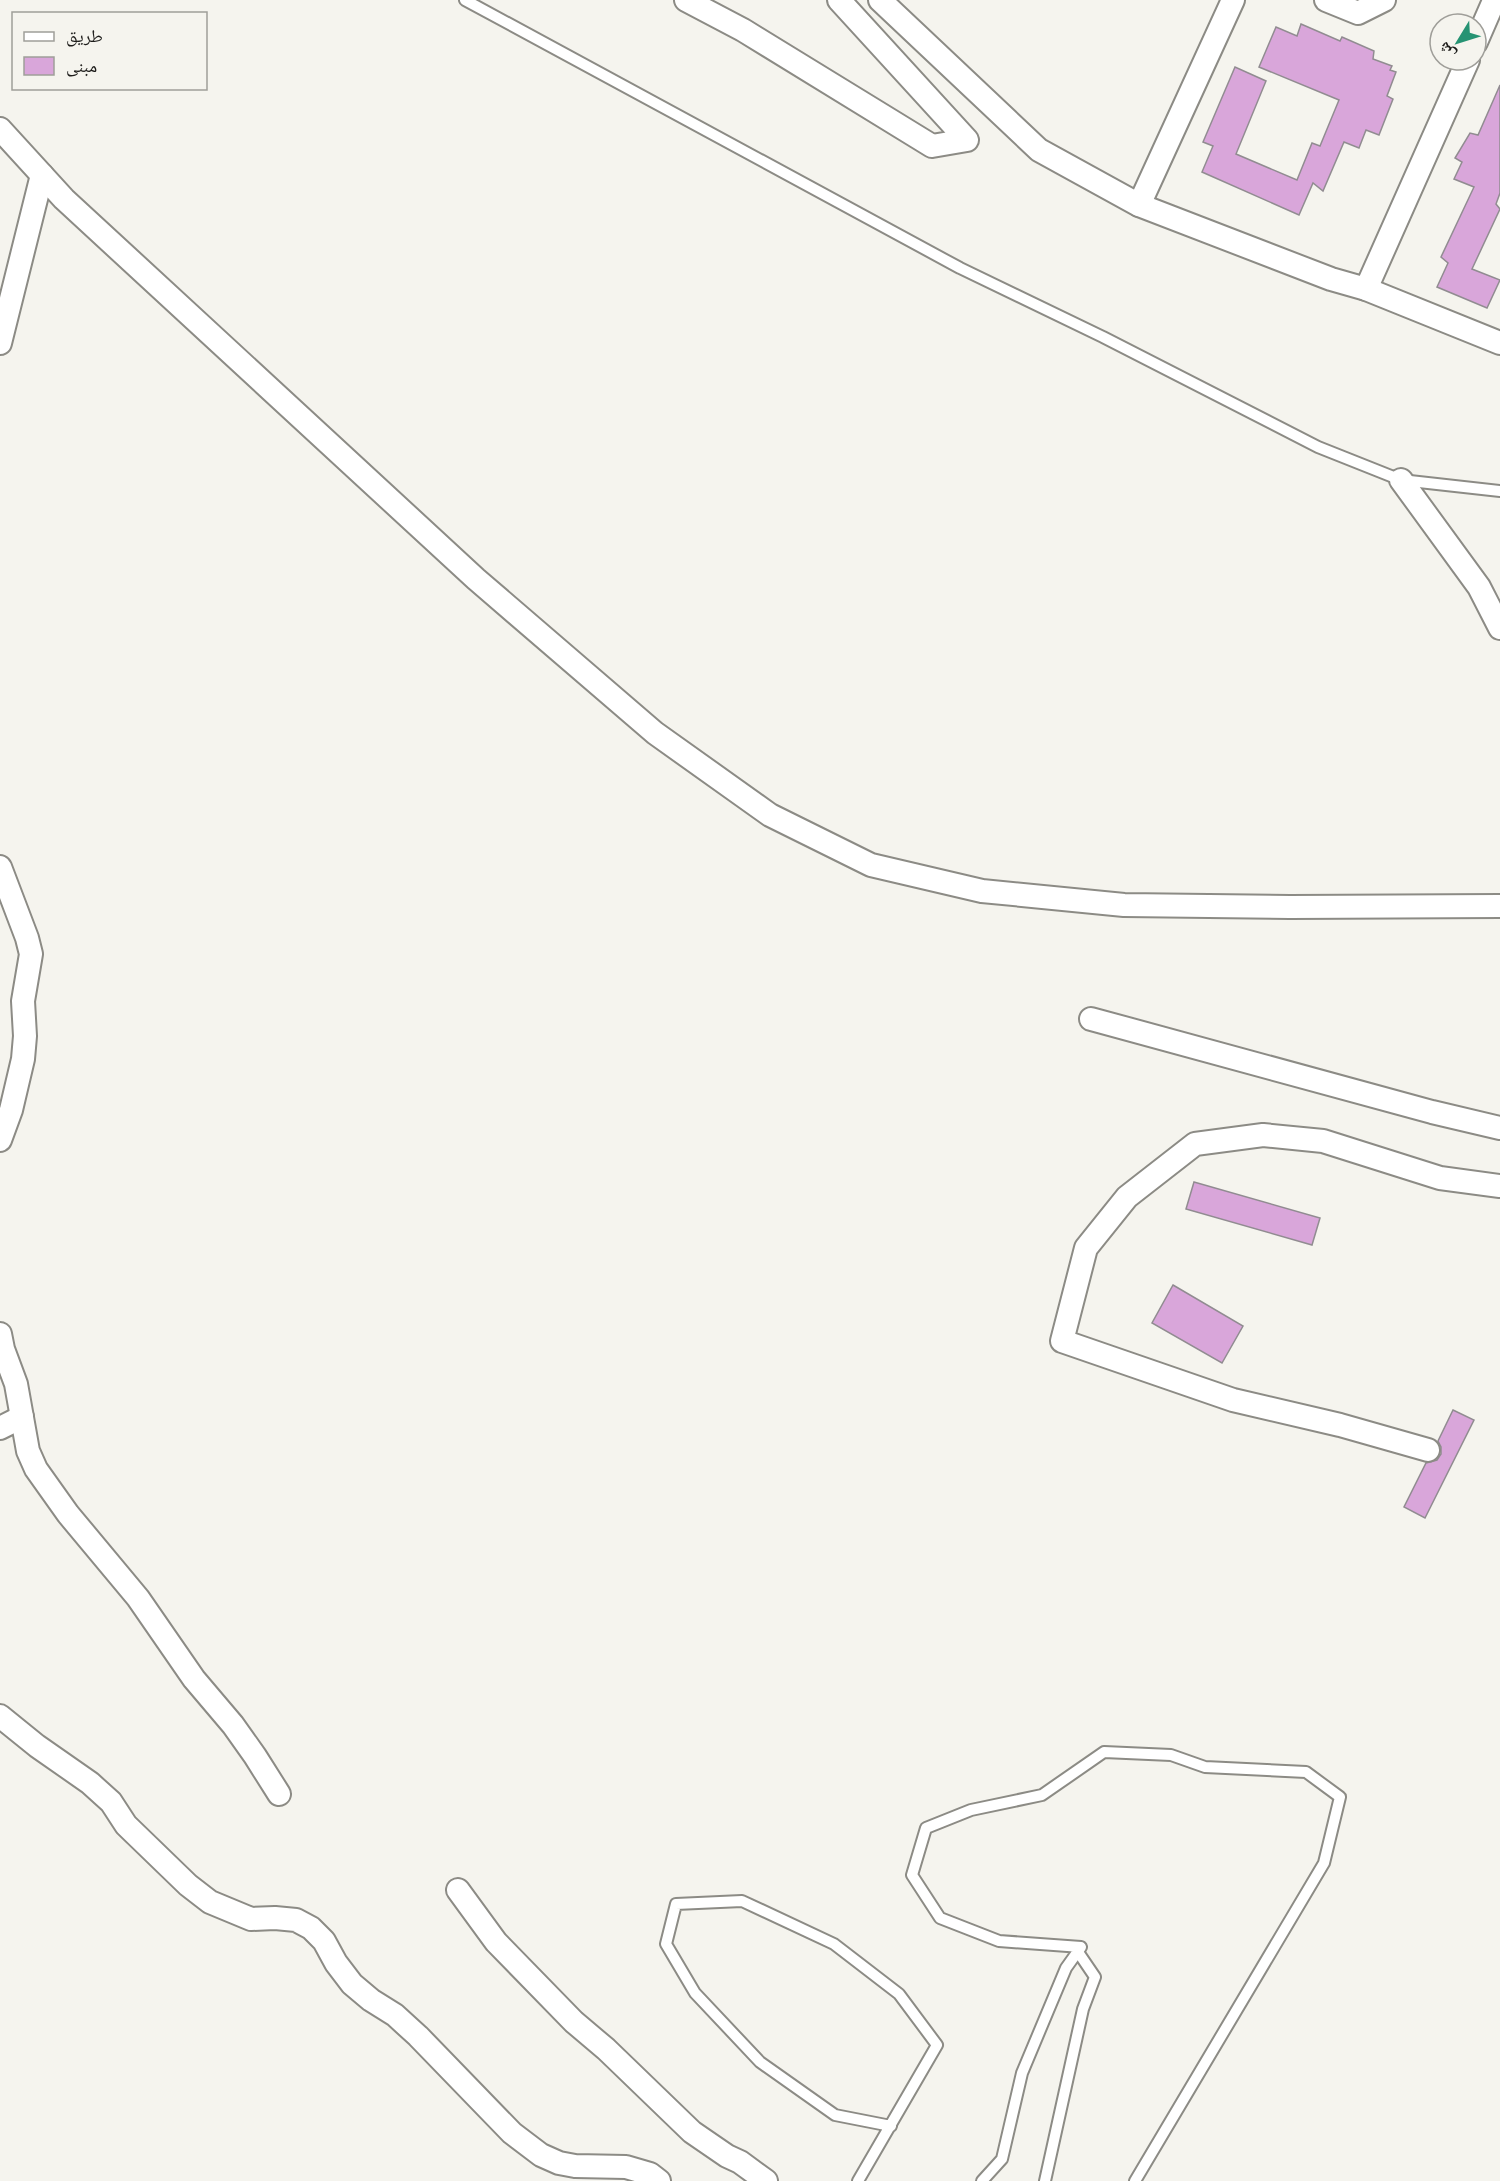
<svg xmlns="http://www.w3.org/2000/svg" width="1500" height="2181" viewBox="0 0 1500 2181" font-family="'Space Grotesk','Noto Naskh Arabic',sans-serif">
	<rect width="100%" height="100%" fill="#f5f4ee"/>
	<g fill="#d9a6da" stroke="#918c91" stroke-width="1.5">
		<polygon points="1301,24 1340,41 1342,37 1374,51 1373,59 1392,66 1390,70 1396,72 1387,96 1393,99 1379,135 1366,130 1359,148 1344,142 1323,191 1313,183 1299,215 1202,172 1213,146 1203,142 1235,67 1266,81 1236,154 1297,180 1312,143 1320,146 1339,100 1259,67 1276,27 1297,36"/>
		<polygon points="1500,85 1500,193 1496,204 1500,209 1472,269 1500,280 1487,308 1437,287 1448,263 1441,257 1474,187 1454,179 1462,162 1455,158 1470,133 1478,135"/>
		<polygon points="1194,1182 1320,1218 1312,1245 1186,1209"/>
		<polygon points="1173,1285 1243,1326 1222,1363 1152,1323"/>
		<polygon points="1453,1410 1474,1420 1425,1518 1404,1507 1426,1463 1437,1460 1441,1454 1441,1447 1438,1441"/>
	</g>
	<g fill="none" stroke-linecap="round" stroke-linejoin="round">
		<g stroke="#8c8b85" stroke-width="14">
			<g id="service">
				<polyline points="465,0 960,268 1103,337 1318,447 1401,480 1500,491"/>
				<polyline points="858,2181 937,2045 899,1994 834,1944 742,1901 676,1904 666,1944 695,1993 760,2062 835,2115 891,2126"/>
				<polyline points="982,2181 1002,2159 1022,2073 1066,1968 1081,1947 999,1941 940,1918 912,1875 926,1828 971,1810 1042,1795 1104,1752 1171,1755 1205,1767 1306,1772 1340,1797 1324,1863 1135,2181"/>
				<polyline points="1045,2181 1083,2009 1095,1977 1078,1952"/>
			</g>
		</g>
		<g stroke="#8c8b85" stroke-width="26">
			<g id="minor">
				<polyline points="686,0 743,30 932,146 967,140 839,0"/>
				<polyline points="880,0 1039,150 1139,205 1331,279 1366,289 1500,343"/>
				<polyline points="1326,0 1358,13 1384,0"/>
				<polyline points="1476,42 1493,3"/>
				<polyline points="0,129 64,199 476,579 655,733 770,815 871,865 982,891 1124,905 1290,907 1500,906"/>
				<polyline points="1139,205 1233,0"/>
				<polyline points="1366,289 1468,60"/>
				<polyline points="0,343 42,175"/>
				<polyline points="1401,480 1479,587 1500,628"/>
				<polyline points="0,867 27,938 31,954 23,1001 25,1036 23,1059 11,1110 0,1140"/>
				<polyline points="1091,1019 1432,1112 1500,1128"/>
				<polyline points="0,1334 3,1349 16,1384 28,1451 36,1469 68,1514 138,1598 194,1679 233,1725 255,1756 279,1794"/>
				<polyline points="0,1428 22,1417"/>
				<polyline points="1428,1450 1340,1425 1233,1400 1062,1341 1086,1248 1127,1197 1195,1144 1263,1135 1323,1141 1440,1178 1500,1186"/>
				<polyline points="0,1716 37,1746 90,1783 111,1802 126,1825 188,1885 210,1902 251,1919 275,1918 296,1920 311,1928 324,1941 336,1963 352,1984 371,2000 395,2015 418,2036 512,2133 541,2155 559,2163 575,2166 626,2167 650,2174 659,2181"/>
				<polyline points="458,1890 496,1942 574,2022 606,2049 692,2132 727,2156 740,2162 766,2181"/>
			</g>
		</g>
		<use href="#service" stroke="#fff" stroke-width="10"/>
		<use href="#minor" stroke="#fff" stroke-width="22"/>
	</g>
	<rect x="12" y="12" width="195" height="78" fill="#f5f4ee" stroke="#9f9e99" stroke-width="1.5"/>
	<rect x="24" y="32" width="30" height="9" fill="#ffffff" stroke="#9f9e99" stroke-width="1.5"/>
	<text x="66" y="42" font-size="18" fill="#1d1c1a">طريق</text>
	<rect x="24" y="57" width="30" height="18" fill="#d9a6da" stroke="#9f9e99" stroke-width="1.5"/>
	<text x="66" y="72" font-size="18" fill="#1d1c1a">مبنى</text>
	<g transform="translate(1458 42) rotate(232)"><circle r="28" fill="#f5f4ee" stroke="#9f9e99" stroke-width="1.5"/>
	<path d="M0-4.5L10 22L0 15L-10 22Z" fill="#269373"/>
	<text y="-9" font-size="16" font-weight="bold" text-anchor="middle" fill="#1d1c1a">ش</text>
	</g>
</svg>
